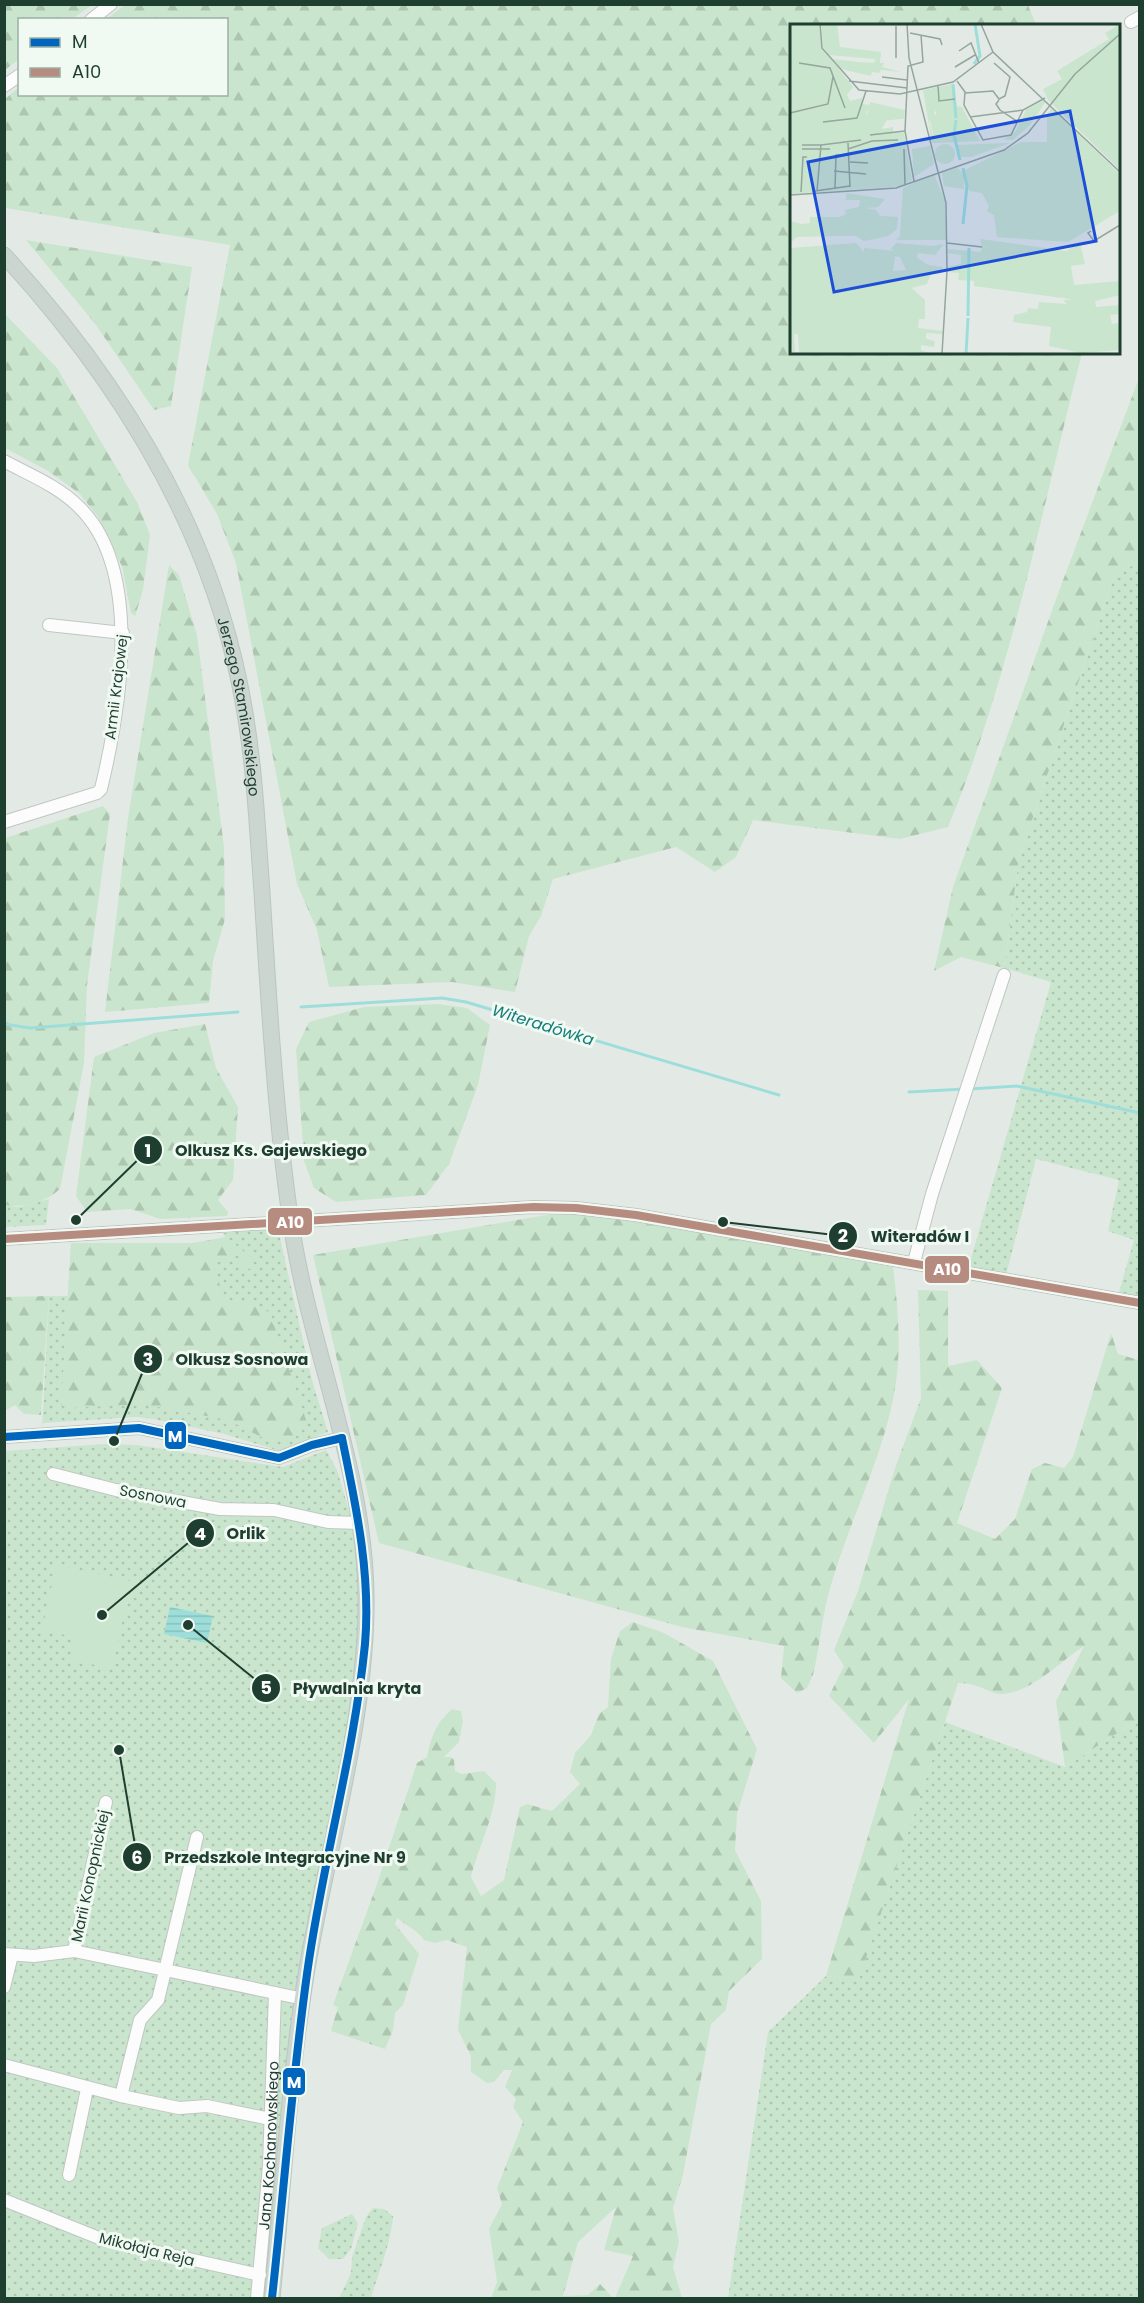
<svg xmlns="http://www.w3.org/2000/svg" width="1144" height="2303" viewBox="0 0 1144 2303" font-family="Poppins,sans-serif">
	<defs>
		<pattern id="grass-dots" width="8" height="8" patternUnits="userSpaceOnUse" patternTransform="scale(1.5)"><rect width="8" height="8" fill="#cae5cd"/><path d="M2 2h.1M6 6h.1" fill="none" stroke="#adc6b0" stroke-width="1.8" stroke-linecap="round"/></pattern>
		<pattern id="forest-firs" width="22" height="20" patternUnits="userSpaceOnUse" patternTransform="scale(1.5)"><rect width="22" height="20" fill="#cae5cd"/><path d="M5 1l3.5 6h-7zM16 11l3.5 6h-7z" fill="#adc6b0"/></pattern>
		<pattern id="water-rules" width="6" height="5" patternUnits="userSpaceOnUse" patternTransform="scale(1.5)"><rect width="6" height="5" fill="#9ededa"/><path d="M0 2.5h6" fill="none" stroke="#88c0bb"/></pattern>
	</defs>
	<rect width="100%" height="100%" fill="#e3eae5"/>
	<g fill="url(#grass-dots)">
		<polygon points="1139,563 1139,1303 1117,1299 1134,1240 1108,1231 1119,1180 1036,1159 1005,1279 967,1272 1051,982 1004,968 1019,859 1115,573"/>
		<polygon points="49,1199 46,1225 5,1227 4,1205 19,1207"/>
		<polygon points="272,1229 280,1238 312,1380 328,1432 280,1451 224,1434 154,1419 136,1417 43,1423 42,1428 49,1296 68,1296 71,1243 193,1243 226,1238 223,1233"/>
		<polygon points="105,1444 137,1445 283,1467 326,1450 337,1470 350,1514 357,1551 361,1607 356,1680 299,1984 267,2298 5,2298 5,1451"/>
		<polygon points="1139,1719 1139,2298 728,2298 768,2032 826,1976 858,1981 945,1722 1065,1767"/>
		<path d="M373,2208L384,2209L393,2216C391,2243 379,2271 371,2298H339L351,2273L352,2257L366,2217Z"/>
		<polygon points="352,2214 358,2223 351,2249 343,2259 329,2259 318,2248 322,2228"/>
	</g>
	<g fill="url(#forest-firs)">
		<polygon points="5,4 92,4 92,5 72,19 20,20 19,59 5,70"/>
		<path d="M125,5H1028L1036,25L792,26V352L1082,353C1042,509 1010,678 948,827L900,839L753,820L736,857L715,872L676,847L553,879L541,916L529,936L515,992L452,982L329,987L317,930L297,884L236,563L217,514L188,465L230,245L5,208V99L19,87L20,94H226V20L106,19Z"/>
		<polygon points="26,240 192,267 171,406 154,410 96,325"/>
		<polygon points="5,314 57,368 137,502 150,535 143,590 135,616 131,613 122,566 105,536 99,518 79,493 48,471 5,448"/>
		<polygon points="1139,378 1139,563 1115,573 1019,859 1004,968 961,957 934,971 953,887 1059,591"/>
		<polygon points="169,565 179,575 197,635 224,847 225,919 213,961 209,1003 105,1012 128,818"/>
		<path d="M103,806L110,814L87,985L84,1063L60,1189C44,1203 25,1208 5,1205V838Z"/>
		<polygon points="438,1004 467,1008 490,1025 478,1085 449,1164 426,1195 336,1202 314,1188 304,1161 296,1049 309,1022 364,1007"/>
		<polygon points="205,1024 216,1068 238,1107 233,1180 218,1200 228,1212 227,1216 161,1219 130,1209 87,1212 76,1196 94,1057 154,1033"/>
		<path d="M570,1211L635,1219L893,1267C897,1298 900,1331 898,1363C893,1439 852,1512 831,1585C822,1614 820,1646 813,1675L807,1688L797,1693L781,1678L784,1646L682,1627L379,1543L313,1255Z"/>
		<polygon points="226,1237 253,1259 252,1268 244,1270 238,1255 213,1264 225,1300 243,1304 252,1301 270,1313 306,1420 301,1434 290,1439 263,1438 228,1420 142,1404 70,1408 61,1405 71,1243 193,1243"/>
		<path d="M918,1290L948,1291V1366L977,1360L1002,1388L957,1523L995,1539L1015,1519L1032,1469L1045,1463L1064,1468L1073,1457L1111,1333L1118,1354L1139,1360L1137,1441H1140L1139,1719L1065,1767L1056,1701L1084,1646C1059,1662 1034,1691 1003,1694C992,1695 977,1682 958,1683L858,1982L826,1976L909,1699L874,1743L829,1696L844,1666L834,1650L858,1591L895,1468L921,1398Z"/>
		<polygon points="49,1296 41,1415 24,1414 15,1405 5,1411 5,1297"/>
		<path d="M633,1622L664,1633L713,1661L757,1749L737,1814L735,1850L761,1901L762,1959L729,1991L726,2010L711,2024L683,2175L673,2208L679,2242L673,2267L682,2298H615L633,2256L604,2250L616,2207L578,2242L563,2296L588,2295L600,2284L613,2298H491L497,2282L489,2229L502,2204L497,2188L523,2122L513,2107L516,2099L505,2087L512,2070H504L494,2082L487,2083L471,2072V2056L458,2030L467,1947L447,1940L435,1943L424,1940C418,1931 406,1925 397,1918L395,1924L419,1954L403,2005L395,2013L393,2030L385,2049L331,2031L338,2007L333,2005L377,1884L417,1763L427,1757C431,1737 436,1723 452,1709L461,1711L463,1721L459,1742L444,1757H451L454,1760L455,1771L462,1774L484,1771L496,1783C496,1815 479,1845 471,1877L481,1896L504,1880L520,1807L527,1804L552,1811L580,1784L570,1772L575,1753L591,1735L599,1714L608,1707L611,1659L620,1631Z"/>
	</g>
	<polygon fill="#cae5cd" points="56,1565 131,1581 112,1669 70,1659 75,1637 42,1630"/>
	<polygon fill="url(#water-rules)" points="170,1607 213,1616 207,1643 164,1634"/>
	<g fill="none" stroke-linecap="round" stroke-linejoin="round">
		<g stroke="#9ededa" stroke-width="3">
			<polyline points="301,1007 442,998 466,1002 779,1095"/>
			<polyline points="4,1024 30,1028 238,1012"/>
			<polyline points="970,1089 1017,1086 1140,1113"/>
			<polyline points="909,1092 964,1089"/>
		</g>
		<g stroke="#c0c7c2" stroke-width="14">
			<g id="minor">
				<polyline points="91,20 111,4"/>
				<polyline points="1131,22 1140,17"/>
				<polyline points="4,86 20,75"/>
				<path d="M4,461C30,475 58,486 79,507C144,570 120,710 101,789L97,793L4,822"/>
				<polyline points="49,625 123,633"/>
				<polyline points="4,1239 534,1207 576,1208 636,1215 1140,1303"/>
				<polyline points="914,1262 932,1194 1004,975"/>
				<polyline points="4,1437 139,1428 279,1458 312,1445 342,1438"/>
				<polyline points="53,1474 116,1490 220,1509 274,1510 328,1522 360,1523"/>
				<polyline points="74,1951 106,1802"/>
				<polyline points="4,1954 34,1956 74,1951 304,1999"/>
				<polyline points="4,1987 12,1955"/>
				<polyline points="4,2065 121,2096 179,2108 207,2106 270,2119"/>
				<polyline points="121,2096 140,2020 158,2000 197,1837"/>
				<polyline points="69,2175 87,2089"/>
				<polyline points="4,2200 104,2240 260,2275"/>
				<path id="s1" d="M257,2298L269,2165L275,1993"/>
			</g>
		</g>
		<g stroke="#bbc6c0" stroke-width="17">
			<g id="major">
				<path id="s2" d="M4,255C116,377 205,517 239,681C254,751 257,822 262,893C269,1003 275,1114 291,1223C310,1353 369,1478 366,1611C364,1728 327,1852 307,1969C289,2077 283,2189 272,2298"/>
			</g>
		</g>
		<use href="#minor" stroke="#fbfcfb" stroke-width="12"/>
		<use href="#major" stroke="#ccd6d1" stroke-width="15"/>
		<g stroke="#f1f9f3" stroke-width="12">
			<g id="bus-1">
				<polyline points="4,1437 139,1428 279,1458 312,1445 342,1438"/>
				<path d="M272,2298C284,2190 292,2081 307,1974C322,1864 354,1755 365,1644C371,1574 356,1506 342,1438"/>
			</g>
		</g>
		<g stroke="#f1f9f3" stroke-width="12">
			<polyline id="bus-2" points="4,1239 534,1207 576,1208 636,1215 1140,1303"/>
		</g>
		<use href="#bus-1" stroke="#0065bd" stroke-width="8"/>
		<use href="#bus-2" stroke="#b78c80" stroke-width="8"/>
	</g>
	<g text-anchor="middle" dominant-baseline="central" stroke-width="6" stroke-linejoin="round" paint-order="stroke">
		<g font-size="15" fill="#1e3f30" stroke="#f1f9f3">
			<text transform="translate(116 687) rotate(-83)">Armii Krajowej</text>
			<text stroke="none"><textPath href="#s2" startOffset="518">Jerzego Stamirowskiego</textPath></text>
			<text transform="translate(153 1496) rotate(11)">Sosnowa</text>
			<text transform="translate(90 1876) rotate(-78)">Marii Konopnickiej</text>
			<text stroke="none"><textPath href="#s1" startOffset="153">Jana Kochanowskiego</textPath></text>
			<text transform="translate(147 2249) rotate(14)">Mikołaja Reja</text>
		</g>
		<g font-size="16" font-style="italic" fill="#127c79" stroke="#f1f9f3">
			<text transform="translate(543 1025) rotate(17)">Witeradówka</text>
		</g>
	</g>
	<g transform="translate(790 24)">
		<rect width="330" height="330" fill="#e3eae5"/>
		<path d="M0,0H29L32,24L63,63L57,71L60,77L72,74V80L80,81L74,93L115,86L110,95L93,97L92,105L103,103V108L114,109L122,156L112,162L0,170ZM31,0H47L50,23L91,28L90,39H94L89,49L82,48L81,52L51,45L43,35L84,40L85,35L39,31L33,23ZM163,60L167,82L146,86L139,98L145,119H142L133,66ZM66,219L74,228L105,232L103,247L135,276V295H129L128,304L153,307V310L136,309V315L145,317L144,323L131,321V326L142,330H9L8,310H4L5,328H0V224ZM192,222L240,226L272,274L184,262V257L168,256L169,249L157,248V243L171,240V231L157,229V225L191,228Z" fill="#cae5cd"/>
		<path d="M330,0V146L258,76L253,65L272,55L267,47L319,15L315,9ZM65,38L94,39L92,43L111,48L52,42ZM252,77H256L240,101L223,116H213L226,107L236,86ZM165,82L172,83L190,117L145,119L138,87L146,91V86ZM261,84L330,150V187L278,218L207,213L204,191L197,187L199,182L192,169L179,167L175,146L231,118H257V91ZM220,119L181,133H171L167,121ZM145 130a10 10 0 1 1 20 0a10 10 0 1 1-20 0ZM140,122L144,140L124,153L122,125ZM167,144L174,150V165L154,162L152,149ZM144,150L155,178L156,216H106L110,212L113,164ZM56,169L95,175L88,183L75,184L86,186L90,192L108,193L107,205L98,212L74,217L66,212H44L7,213L0,219V197L12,200L20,199V193H50L56,190L55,186L69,183L70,176H56ZM190,215L276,227L290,218L295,240L281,242L284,261L330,257V271L305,277L306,283L330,281V290L320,291L322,300L330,299V326L291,329L259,322L261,303L223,298L224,291L237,288L238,284L248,285L249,278L277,280L273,276H282L270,273L240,226L192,222ZM106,219L142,222L154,220L145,231L128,229L127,234L138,241L153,243L151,248H142L137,260L121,264L103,247L116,246L110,233L74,228V224L105,227L101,225ZM51,311L61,316L59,330L47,327L51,319L47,313Z" fill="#cae5cd"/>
		<path d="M80,78L115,86L114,95L98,94L89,109L72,116L10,118L0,107V101L63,102L71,91L77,90Z" fill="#cae5cd"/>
		<path fill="none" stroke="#9ededa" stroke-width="3" d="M184,40L190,32L185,0M163,60L166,94M166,96L164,111L170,136M173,144L177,162L173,200M178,292L179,224M176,330L178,294"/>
		<path fill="none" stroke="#94a69d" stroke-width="1.5" d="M30,0L32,24L69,66L110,70L163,58L203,28M117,0L119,34L156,179L157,247L152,330M191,0L203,28L330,148M106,2V34M120,9L150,15L152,21M169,27L181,19L189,39M9,39L40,44L55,84M165,43L185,31M92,53L117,56M59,57L117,64M167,57L175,68L174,81L193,116L221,111L233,86L255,74M148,61L149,77L165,75M175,69L203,67L209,75L215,72L220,53L204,39M209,76L206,80L210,86L228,98M0,89L38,80L43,53M180,93L233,86M33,98L67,94L76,67M80,111L115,107M58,119L60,163M12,121H31L27,167M31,121L71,116M12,125H40M58,125L82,117L108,116M114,125L115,161M60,138L78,139M44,147L76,150M124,157L115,107L118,42L133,38L131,11M45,164L46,131H58M25,167L60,162M11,168L13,133H17M0,171L106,164L214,126L238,109L285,50L330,10M301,207L298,209L304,217L330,201M157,219L192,223"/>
		<path fill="#1d4ed8" fill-opacity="0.15" stroke="#1d4ed8" stroke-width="3" d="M280,87L306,217L44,268L18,138Z"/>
		<rect width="330" height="330" fill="none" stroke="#1e3f30" stroke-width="3"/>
	</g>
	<path fill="none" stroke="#1e3f30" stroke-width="2" d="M76 1220L148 1150M723 1222L843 1236M114 1441L148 1359M102 1615L200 1533M188 1625L266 1688M119 1750L137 1857"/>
	<g fill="#1e3f30" stroke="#f1f9f3" stroke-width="2">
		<circle cx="76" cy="1220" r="6"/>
		<circle cx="723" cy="1222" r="6"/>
		<circle cx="114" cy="1441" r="6"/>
		<circle cx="102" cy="1615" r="6"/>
		<circle cx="188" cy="1625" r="6"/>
		<circle cx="119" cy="1750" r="6"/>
		<circle cx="148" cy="1150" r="15"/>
		<circle cx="843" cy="1236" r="15"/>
		<circle cx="148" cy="1359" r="15"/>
		<circle cx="200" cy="1533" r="15"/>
		<circle cx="266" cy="1688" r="15"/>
		<circle cx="137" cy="1857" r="15"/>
	</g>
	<g font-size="18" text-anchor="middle" font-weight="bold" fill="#fff">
		<text x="148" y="1157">1</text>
		<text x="843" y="1242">2</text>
		<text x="148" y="1366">3</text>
		<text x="200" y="1540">4</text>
		<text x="266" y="1694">5</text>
		<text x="137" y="1864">6</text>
	</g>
	<g font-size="16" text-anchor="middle" font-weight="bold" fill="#1e3f30" stroke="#f1f9f3" stroke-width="6" stroke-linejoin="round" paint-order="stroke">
		<text x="271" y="1156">Olkusz Ks. Gajewskiego</text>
		<text x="920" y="1242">Witeradów I</text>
		<text x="242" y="1365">Olkusz Sosnowa</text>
		<text x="246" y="1539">Orlik</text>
		<text x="357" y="1694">Pływalnia kryta</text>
		<text x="285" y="1863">Przedszkole Integracyjne Nr 9</text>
	</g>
	<g stroke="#f1f9f3" stroke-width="2">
		<rect x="267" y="1207" width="46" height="29" rx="6" fill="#b78c80"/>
		<rect x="924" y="1255" width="46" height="29" rx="6" fill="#b78c80"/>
		<rect x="164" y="1421" width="23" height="29" rx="6" fill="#0065bd"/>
		<rect x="282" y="2067" width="24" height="29" rx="6" fill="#0065bd"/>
	</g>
	<g font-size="16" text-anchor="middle" font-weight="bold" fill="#fff">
		<text x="290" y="1228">A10</text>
		<text x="947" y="1275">A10</text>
		<text x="175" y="1442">M</text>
		<text x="294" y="2088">M</text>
	</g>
	<rect width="1144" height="2303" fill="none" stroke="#1e3f30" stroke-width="12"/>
	<rect x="18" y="18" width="210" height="78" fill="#f1f9f3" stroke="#9dafa5" stroke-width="1.5"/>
	<rect x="30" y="38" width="30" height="9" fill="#0065bd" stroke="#9dafa5" stroke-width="1.5"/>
	<text x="72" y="48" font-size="18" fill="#1e3f30">M</text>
	<rect x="30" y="68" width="30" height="9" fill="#b78c80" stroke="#9dafa5" stroke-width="1.5"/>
	<text x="72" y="78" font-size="18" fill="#1e3f30">A10</text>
</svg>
